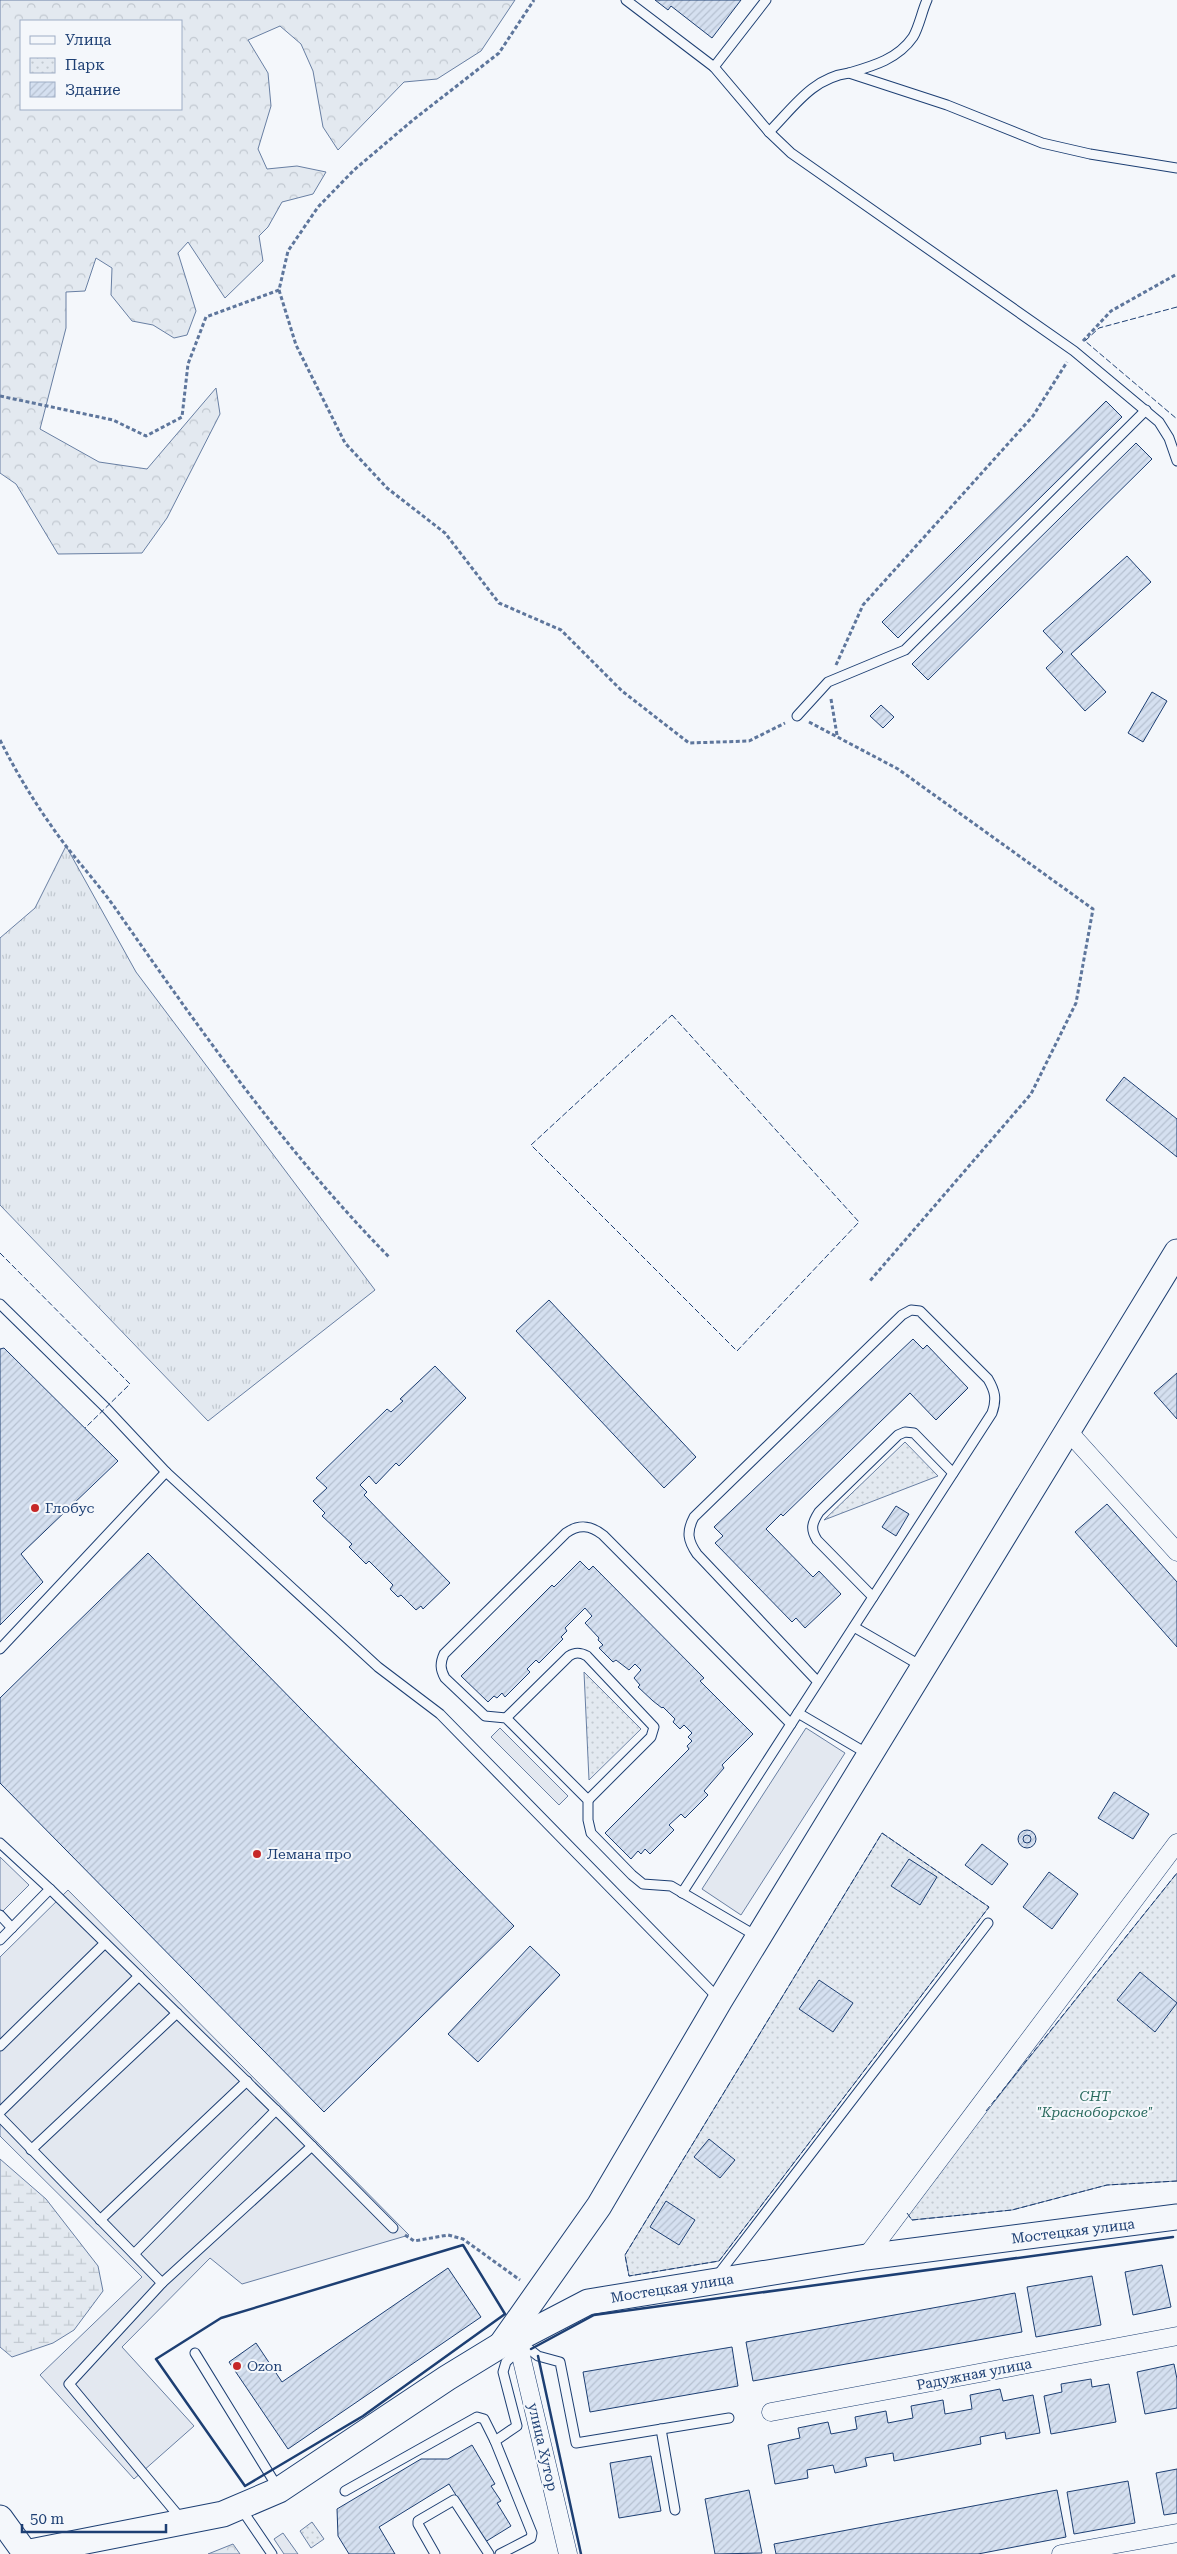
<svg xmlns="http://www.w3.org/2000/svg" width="1177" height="2554" viewBox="0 0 1177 2554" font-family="'Roboto Serif',serif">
	<defs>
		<pattern id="grass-tufts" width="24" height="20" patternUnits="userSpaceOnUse" patternTransform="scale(1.25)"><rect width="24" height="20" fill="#e3e9f0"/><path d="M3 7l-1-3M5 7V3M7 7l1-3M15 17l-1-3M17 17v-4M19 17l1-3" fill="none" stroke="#c2c9d1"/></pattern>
		<pattern id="forest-crowns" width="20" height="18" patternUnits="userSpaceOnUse" patternTransform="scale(1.25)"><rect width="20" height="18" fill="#e3e9f0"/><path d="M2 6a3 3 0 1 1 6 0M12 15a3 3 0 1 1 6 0" fill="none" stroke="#c2c9d1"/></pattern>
		<pattern id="wetland-marsh" width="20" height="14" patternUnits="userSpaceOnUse" patternTransform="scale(1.25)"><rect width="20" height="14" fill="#e3e9f0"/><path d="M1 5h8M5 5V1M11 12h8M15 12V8" fill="none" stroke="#c2c9d1"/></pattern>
		<pattern id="park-dots" width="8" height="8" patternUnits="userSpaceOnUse" patternTransform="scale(1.25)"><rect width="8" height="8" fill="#e3e9f0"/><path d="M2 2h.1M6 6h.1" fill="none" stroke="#c2c9d1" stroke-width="1.8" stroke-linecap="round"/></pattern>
		<pattern id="building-hatch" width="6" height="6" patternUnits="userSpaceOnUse" patternTransform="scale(1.25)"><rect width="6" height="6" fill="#d5e0f0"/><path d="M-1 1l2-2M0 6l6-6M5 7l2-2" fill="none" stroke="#b6c1d1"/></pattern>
	</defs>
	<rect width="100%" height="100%" fill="#f4f7fb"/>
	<polygon fill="url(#grass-tufts)" stroke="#687fa3" points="66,846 136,972 375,1290 208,1421 0,1205 0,938 35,908"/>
	<g fill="url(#forest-crowns)" stroke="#687fa3" fill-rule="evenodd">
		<path d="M0,0H515L481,51L437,79L404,82L338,150L323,127L313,71L301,44L280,26L248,40L268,73L271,106L258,149L267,169L297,166L326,172L313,194L282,202L268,227L259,236L263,261L225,298L188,242L178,253L196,311L187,335L174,338L153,325L132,321L111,295L112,268L96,258L85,291L66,292V328L40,429L99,462L147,469L216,388L220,414L167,518L142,553L58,554L16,484L0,473ZM181,21V109H21V21Z"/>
		<polygon points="233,2544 240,2554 208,2554"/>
	</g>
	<polygon fill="url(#wetland-marsh)" stroke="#687fa3" points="0,2159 46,2199 98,2266 103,2291 74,2330 53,2343 12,2357 0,2347"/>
	<g fill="url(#park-dots)" stroke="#687fa3">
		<polygon points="905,1442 938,1476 824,1520"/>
		<polygon points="584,1672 641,1729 589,1780"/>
		<polygon points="882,1833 989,1907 719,2261 629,2276 625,2255"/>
		<polygon points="1177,1873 1177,2181 1107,2185 1012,2210 912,2220 906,2212"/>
		<polygon points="312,2522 324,2539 311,2548 300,2531"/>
	</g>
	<g fill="#e3e8f0" stroke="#687fa3">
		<polygon points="500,1728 568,1796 559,1805 491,1737"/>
		<polygon points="806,1728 845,1753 741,1915 702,1889"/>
		<polygon points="0,1857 29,1885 0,1914"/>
		<polygon points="68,1890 409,2235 242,2284 210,2258 122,2347 194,2426 134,2479 40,2375 142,2277 0,2136 0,1957"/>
		<polygon points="283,2533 298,2554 284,2554 274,2539"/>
	</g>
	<g fill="url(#building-hatch)" stroke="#1d3f73">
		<polygon points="655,0 741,0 712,38 671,6 668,10"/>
		<polygon points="1106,401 1122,417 898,638 882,622"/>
		<polygon points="1136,443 1152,459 928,680 912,664"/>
		<polygon points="1127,556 1151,582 1071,654 1106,692 1085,711 1046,668 1063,652 1043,631"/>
		<polygon points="1152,692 1167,701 1143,742 1128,733"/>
		<polygon points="881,705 894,717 883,728 870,716"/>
		<polygon points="1124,1077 1177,1119 1177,1157 1106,1100"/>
		<polygon points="549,1300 696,1457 664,1488 516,1331"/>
		<polygon points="913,1339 923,1349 927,1345 968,1388 936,1420 910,1393 783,1516 781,1514 766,1529 813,1577 819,1571 841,1594 805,1628 796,1618 792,1622 715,1543 723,1536 714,1527"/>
		<polygon points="4,1348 118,1461 21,1554 43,1582 0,1625 0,1349"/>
		<polygon points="435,1366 466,1398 399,1466 396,1463 376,1484 369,1476 360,1485 367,1492 364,1495 450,1583 423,1609 421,1606 416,1610 401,1595 398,1597 390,1589 393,1585 369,1561 366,1564 349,1547 352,1544 322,1516 325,1513 313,1501 327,1488 316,1478 387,1409 391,1412 403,1401 400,1399"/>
		<polygon points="1177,1373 1177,1419 1154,1393"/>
		<polygon points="1107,1504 1177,1582 1177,1647 1075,1532"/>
		<polygon points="896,1506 909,1514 896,1536 882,1527"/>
		<polygon points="148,1553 514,1926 324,2112 0,1783 0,1698"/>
		<polygon points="580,1561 589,1570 593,1566 704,1678 700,1681 753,1734 722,1765 724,1768 704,1791 708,1795 685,1818 681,1814 669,1825 674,1830 650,1854 645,1849 641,1854 638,1851 631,1859 605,1833 689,1749 687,1746 692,1741 688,1737 692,1733 684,1725 680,1729 673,1722 675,1719 663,1707 662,1708 653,1701 638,1687 640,1685 634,1678 641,1670 635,1664 629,1670 616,1660 613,1662 599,1648 603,1645 598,1640 599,1638 585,1623 592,1616 585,1608 565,1628 567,1631 561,1637 563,1639 539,1663 536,1660 527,1669 530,1672 505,1697 502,1693 497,1698 494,1696 488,1702 461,1676 552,1585 554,1587"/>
		<polygon points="1114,1792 1149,1814 1133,1839 1098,1818"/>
		<circle cx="1027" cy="1839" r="9"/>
		<circle cx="1027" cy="1839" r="4"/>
		<polygon points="982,1844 1008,1864 992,1885 965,1865"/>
		<polygon points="909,1859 937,1877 920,1905 891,1886"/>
		<polygon points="1049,1872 1078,1894 1052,1929 1023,1907"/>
		<polygon points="530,1946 560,1975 478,2062 448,2034"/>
		<polygon points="1140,1972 1177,2003 1155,2032 1117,2000"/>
		<polygon points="819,1980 853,2003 833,2032 799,2009"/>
		<polygon points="709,2139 735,2160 720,2178 694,2157"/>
		<polygon points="666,2201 695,2220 679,2245 650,2227"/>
		<polygon points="1162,2265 1171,2307 1133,2315 1125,2272"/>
		<polygon points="448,2268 481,2317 288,2449 229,2362 256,2343 282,2382"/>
		<polygon points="1092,2276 1101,2325 1036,2337 1027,2287"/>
		<polygon points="1015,2293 1022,2332 753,2381 746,2342"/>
		<polygon points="732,2347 738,2386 590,2412 583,2372"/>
		<polygon points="1174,2364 1177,2379 1177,2408 1145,2414 1137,2372"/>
		<polygon points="1091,2379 1092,2387 1109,2384 1116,2422 1051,2434 1044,2396 1062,2392 1061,2384"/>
		<polygon points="1000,2389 1003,2401 1033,2395 1040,2433 1006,2439 1005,2432 980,2437 981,2444 894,2461 893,2453 865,2458 867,2466 835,2473 833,2465 807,2470 808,2478 775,2484 768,2445 800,2438 798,2428 828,2422 831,2434 857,2429 855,2417 886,2411 888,2423 913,2418 911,2406 943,2400 945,2414 972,2409 970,2395"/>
		<polygon points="472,2445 495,2484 491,2486 501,2501 497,2503 511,2526 485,2542 449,2484 379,2527 395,2554 349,2554 338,2536 337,2509 421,2459 448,2459"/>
		<polygon points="651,2456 661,2511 619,2518 610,2463"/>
		<polygon points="1177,2469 1177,2513 1164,2515 1156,2473"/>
		<polygon points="1128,2481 1135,2523 1074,2534 1067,2492"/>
		<polygon points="749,2490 762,2553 715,2554 705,2499"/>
		<polygon points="1057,2490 1066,2537 978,2554 776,2554 774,2544"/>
	</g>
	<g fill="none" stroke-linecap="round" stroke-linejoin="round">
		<g stroke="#1d3f73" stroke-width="11">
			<g id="lane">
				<polyline points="626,0 714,67 766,0"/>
				<polyline points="714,67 769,132 791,153 1074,351 1159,422 1169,438 1177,461"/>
				<path d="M849,73C873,66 898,59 913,37C919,27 922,11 927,0"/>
				<path d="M769,132C794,107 812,78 849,73L947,105L1042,143L1090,154L1177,168"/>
				<polyline points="797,716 828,682 905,650 1146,410"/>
				<polyline points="0,1304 106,1408 166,1472 0,1649"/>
				<polyline points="166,1472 378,1667 440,1714 718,1998"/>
				<path d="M873,1597L817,1540C810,1529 812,1523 819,1512L898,1435L905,1432L914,1433L953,1473"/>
				<polyline points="854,1627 923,1667"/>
				<path d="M798,1713L992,1413C997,1399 995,1391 988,1379L920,1311L911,1310L902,1315L694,1517C686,1532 688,1541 697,1554L818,1682"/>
				<path d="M506,1718L569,1656C575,1652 580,1652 587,1656L654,1727L651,1737L588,1800"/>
				<polyline points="0,1843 50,1889 0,1940"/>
				<polyline points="50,1889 287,2121 393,2228"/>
				<polyline points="682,1893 791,1724"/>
				<polyline points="0,1915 12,1928"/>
				<path d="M758,1937L671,1886L643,1884L632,1875L591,1833L588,1820V1800L506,1718L485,1716L445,1678C440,1669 440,1663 444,1654L566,1533C579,1524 590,1525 603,1535L791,1724L798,1713L868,1754"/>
				<polyline points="0,2046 105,1943"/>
				<polyline points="0,2112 139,1976"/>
				<polyline points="0,2117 162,2283 69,2384 182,2520"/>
				<polyline points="31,2150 177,2013"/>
				<polyline points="100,2220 247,2081"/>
				<polyline points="134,2254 276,2110"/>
				<polyline points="717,2276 988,1923"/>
				<polyline points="162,2283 312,2146"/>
				<polyline points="519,2341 538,2356 560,2362 576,2443 729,2418"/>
				<polyline points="195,2353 278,2488"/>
				<polyline points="661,2429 675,2510"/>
				<polyline points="345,2491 477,2417 484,2419 495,2441"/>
				<polyline points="240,2507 272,2554"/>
				<polyline points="435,2554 418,2524 418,2521 454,2500 489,2554"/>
				<polyline points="500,2554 531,2538 532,2533 495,2441 517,2426 503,2372 506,2362 519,2350"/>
			</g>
		</g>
		<g stroke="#1d3f73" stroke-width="19">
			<g id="street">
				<polyline points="1067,1430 1177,1552"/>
				<polyline points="866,2257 1177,1843"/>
				<polyline points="517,2339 568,2554"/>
				<polyline points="771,2412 1177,2336"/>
				<polyline points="1061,2554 1177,2533"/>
			</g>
		</g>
		<g stroke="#1d3f73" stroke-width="27">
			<g id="secondary">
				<polyline points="501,2345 599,2206 720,2000 1177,1252"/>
				<polyline points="0,2518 26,2554"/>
				<polyline points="25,2553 223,2514 279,2490 447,2378 501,2345 517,2339 588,2302 866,2257 1177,2217"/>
			</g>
		</g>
		<g stroke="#5e769c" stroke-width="3" stroke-dasharray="4 2.5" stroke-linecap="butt">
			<polyline points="279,290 296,345 345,443 387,488 445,533 499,603 561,630 622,691 689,743 749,741 785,723"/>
			<polyline points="1083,341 1111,311 1177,274"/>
			<polyline points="0,396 113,420 146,436 182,417 188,364 206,317 279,290 288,251 318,207 354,170 413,120 499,53 534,0"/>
			<polyline points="836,665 863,605 1033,416 1067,362"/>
			<polyline points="831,699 837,735"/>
			<polyline points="809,722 898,769 1093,909 1076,1003 1031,1094 869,1282"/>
			<path d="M0,740C19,778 41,813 66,846C84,869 104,891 120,915C203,1034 287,1153 389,1257"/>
			<polyline points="405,2235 414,2241 448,2235 463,2239 520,2280"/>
		</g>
		<use href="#lane" stroke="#f4f7fb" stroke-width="9"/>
		<use href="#street" stroke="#f4f7fb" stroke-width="18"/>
		<use href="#secondary" stroke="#f4f7fb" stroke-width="25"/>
		<g stroke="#1d3f73" stroke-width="1" stroke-dasharray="6 2.5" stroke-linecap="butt">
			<polyline points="1177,307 1099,328 1085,341 1177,419"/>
			<polygon points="672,1015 859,1222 737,1351 531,1145"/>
			<polyline points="0,1253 130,1384 85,1428"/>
			<polygon points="882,1833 989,1907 719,2261 629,2276 625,2255"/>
			<polyline points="986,2111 1177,1873"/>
			<polyline points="907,2213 912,2220 1012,2210 1107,2185 1177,2181"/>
		</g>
		<g stroke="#1d3f73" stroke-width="2.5">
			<polygon points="463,2245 505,2314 363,2416 245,2486 156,2359 221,2318"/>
			<polyline points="531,2349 594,2315 1173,2237"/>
			<polyline points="538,2356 581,2554"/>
		</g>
	</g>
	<g fill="#c62828" stroke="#f4f7fb" stroke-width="2">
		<circle cx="35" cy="1508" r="5"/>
		<circle cx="257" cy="1854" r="5"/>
		<circle cx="237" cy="2366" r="5"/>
	</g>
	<g text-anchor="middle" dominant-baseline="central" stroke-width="4" stroke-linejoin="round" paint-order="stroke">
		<g font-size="14" fill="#1d3f73" stroke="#f4f7fb" text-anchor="start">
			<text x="45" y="1508">Глобус</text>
			<text x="267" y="1854">Лемана про</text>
			<text x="247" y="2366">Ozon</text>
		</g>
		<g font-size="14" font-style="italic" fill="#2c6c60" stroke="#f4f7fb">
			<text x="1095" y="2096">СНТ<tspan x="1095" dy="16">"Красноборское"</tspan></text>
		</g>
		<g font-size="14" fill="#1d3f73" stroke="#f4f7fb">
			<text transform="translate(1073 2231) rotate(-7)">Мостецкая улица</text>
			<text transform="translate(672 2288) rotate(-9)">Мостецкая улица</text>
			<text transform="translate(974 2374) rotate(-11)">Радужная улица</text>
			<text transform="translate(543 2447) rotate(77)">улица Хутор</text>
		</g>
	</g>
	<rect x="20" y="20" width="162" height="90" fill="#f4f7fb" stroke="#9eadc5"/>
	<rect x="30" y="36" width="25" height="8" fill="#f4f7fb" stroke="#9eadc5"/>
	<text x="65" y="45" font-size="15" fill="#1d3f73">Улица</text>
	<rect x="30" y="58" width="25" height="15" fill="url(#park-dots)" stroke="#9eadc5"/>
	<text x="65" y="70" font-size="15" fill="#1d3f73">Парк</text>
	<rect x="30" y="82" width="25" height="15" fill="url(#building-hatch)" stroke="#9eadc5"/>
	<text x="65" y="95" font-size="15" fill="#1d3f73">Здание</text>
	<path d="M22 2524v8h144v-8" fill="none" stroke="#1d3f73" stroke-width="2.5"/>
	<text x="30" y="2524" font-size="15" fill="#1d3f73" stroke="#f4f7fb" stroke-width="4" paint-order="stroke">50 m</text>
</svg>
